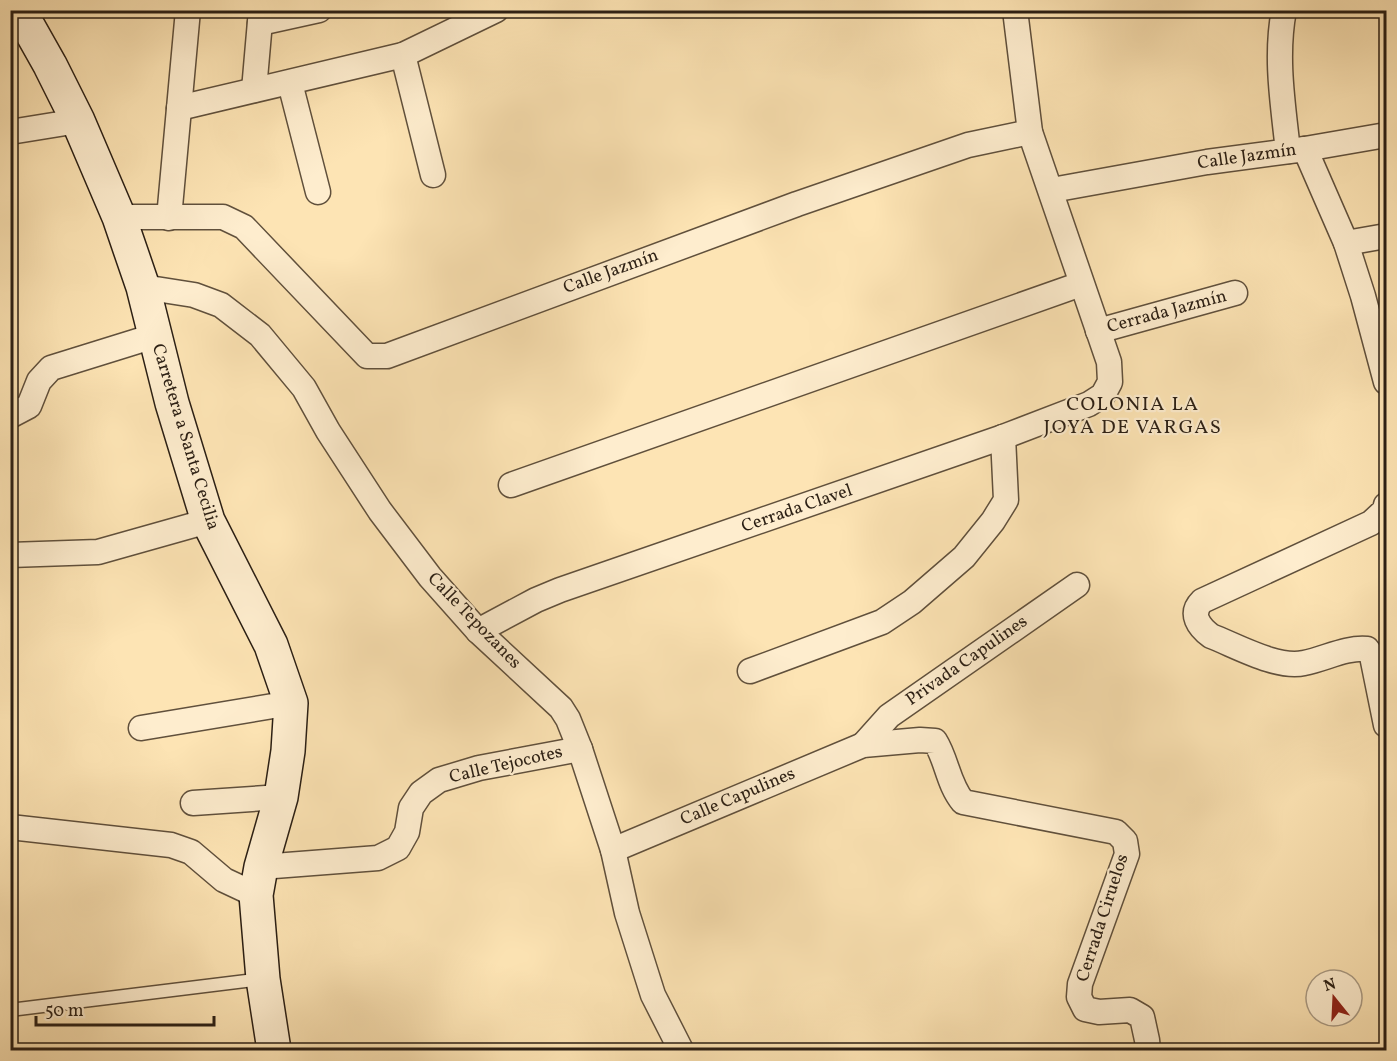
<svg xmlns="http://www.w3.org/2000/svg" width="1397" height="1061" viewBox="0 0 1397 1061" font-family="Vollkorn,serif">
	<rect width="100%" height="100%" fill="#fde4b4"/>
	<filter id="stains"><feTurbulence type="fractalNoise" baseFrequency=".00333" numOctaves="4"/><feColorMatrix values="0 0 0 0 .2 0 0 0 0 .09 0 0 0 0 .02 0 0 0 .5 -.17"/></filter>
	<radialGradient id="worn" r=".72"><stop offset=".6" stop-color="#630" stop-opacity="0"/><stop offset="1" stop-color="#630" stop-opacity=".3"/></radialGradient>
	<g fill="none" stroke-linecap="round" stroke-linejoin="round">
		<g stroke="#60503c" stroke-width="15">
			<polyline id="service" points="10,1010 262,979"/>
		</g>
		<g stroke="#60503c" stroke-width="27">
			<g id="minor">
				<path d="M1284,10C1275,57 1283,104 1288,151"/>
				<polyline points="260,23 319,10"/>
				<polyline points="403,55 433,175"/>
				<polyline points="290,83 318,192"/>
				<polyline points="254,90 261,10"/>
				<polyline points="179,108 403,55 496,10"/>
				<polyline points="10,132 78,121"/>
				<polyline points="1305,149 1386,135"/>
				<polyline points="1052,190 1207,162 1305,149 1346,243 1363,296 1386,382"/>
				<polyline points="119,217 223,217 244,227 367,356 387,356 797,204 968,145 1030,132"/>
				<polyline points="169,218 188,10"/>
				<polyline points="1346,243 1386,236"/>
				<polyline points="143,287 194,295 221,305 260,335 304,388 328,431 380,511 430,577 478,631 561,708 568,719 580,749 613,850 627,913 653,995 681,1050"/>
				<polyline points="1098,331 1235,293"/>
				<polyline points="10,416 29,406 39,381 51,368 154,336"/>
				<polyline points="511,485 1081,284"/>
				<path d="M1386,505L1385,510L1371,523L1202,601C1189,614 1199,627 1211,636C1237,646 1277,669 1304,663C1325,659 1346,647 1367,649L1372,656L1386,725"/>
				<polyline points="10,555 98,552 208,521"/>
				<polyline points="478,631 536,600 560,590 1003,437 1089,404 1103,395 1110,382 1109,362 1030,132 1015,10"/>
				<polyline points="750,671 882,622 912,602 964,557 993,521 1006,500 1003,437"/>
				<polyline points="141,728 291,703"/>
				<polyline points="863,745 889,716 1077,585"/>
				<polyline points="193,803 281,797"/>
				<polyline points="10,827 171,845 191,852 224,880 256,895"/>
				<path d="M613,850L863,745L920,740L935,741C947,760 948,784 963,802L1116,832L1125,841L1127,854L1080,984L1079,997L1085,1009L1099,1012L1130,1010L1142,1017L1147,1040L1148,1050"/>
				<polyline points="261,867 378,858 398,848 407,832 411,808 421,793 439,780 479,768 580,749"/>
			</g>
		</g>
		<g stroke="#2b1f14" stroke-width="36">
			<polyline id="secondary" points="19,10 50,65 78,121 119,217 143,287 172,403 208,521 271,645 291,703 288,751 281,797 261,867 256,895 263,979 274,1050"/>
		</g>
		<use href="#service" stroke="#feedce" stroke-width="12"/>
		<use href="#minor" stroke="#feedce" stroke-width="24"/>
		<use href="#secondary" stroke="#feedce" stroke-width="33"/>
	</g>
	<g text-anchor="middle" dominant-baseline="central" stroke-width="4.5" stroke-linejoin="round" paint-order="stroke">
		<g font-size="18" fill="#2b1f14" stroke="#feedce">
			<text transform="translate(1247 157) rotate(-8)">Calle Jazmín</text>
			<text transform="translate(611 272) rotate(-20)">Calle Jazmín</text>
			<text transform="translate(1167 312) rotate(-15)">Cerrada Jazmín</text>
			<text transform="translate(185 437) rotate(73)">Carretera a Santa Cecilia</text>
			<text transform="translate(797 509) rotate(-19)">Cerrada Clavel</text>
			<text transform="translate(474 621) rotate(46)">Calle Tepozanes</text>
			<text transform="translate(967 661) rotate(-35)">Privada Capulines</text>
			<text transform="translate(506 765) rotate(-13)">Calle Tejocotes</text>
			<text transform="translate(738 797) rotate(-23)">Calle Capulines</text>
			<text transform="translate(1103 918) rotate(-72)">Cerrada Ciruelos</text>
		</g>
		<g font-size="20" letter-spacing="1.5" fill="#2b1f14" stroke="#feedce">
			<text x="1133" y="405">COLONIA LA<tspan x="1133" dy="23">JOYA DE VARGAS</tspan></text>
		</g>
	</g>
	<rect width="1397" height="1061" fill="none" stroke="#fde4b4" stroke-width="36"/>
	<rect x="12" y="12" width="1373" height="1037" fill="none" stroke="#2b1f14" stroke-width="3"/>
	<rect x="18" y="18" width="1361" height="1025" fill="none" stroke="#2b1f14" stroke-width="1.5"/>
	<g transform="translate(1334 998) rotate(342)"><circle r="28" fill="#feedce" stroke="#aa9b84" stroke-width="1.5"/>
	<path d="M0-4.5L10 22L0 15L-10 22Z" fill="#8f2418"/>
	<text y="-9" font-size="16" font-weight="bold" text-anchor="middle" fill="#2b1f14">N</text>
	</g>
	<path d="M36 1016v9h178v-9" fill="none" stroke="#2b1f14" stroke-width="3"/>
	<text x="45" y="1016" font-size="18" fill="#2b1f14" stroke="#feedce" stroke-width="4.5" paint-order="stroke">50 m</text>
	<rect width="100%" height="100%" filter="url(#stains)"/>
	<rect width="100%" height="100%" fill="url(#worn)"/>
</svg>
